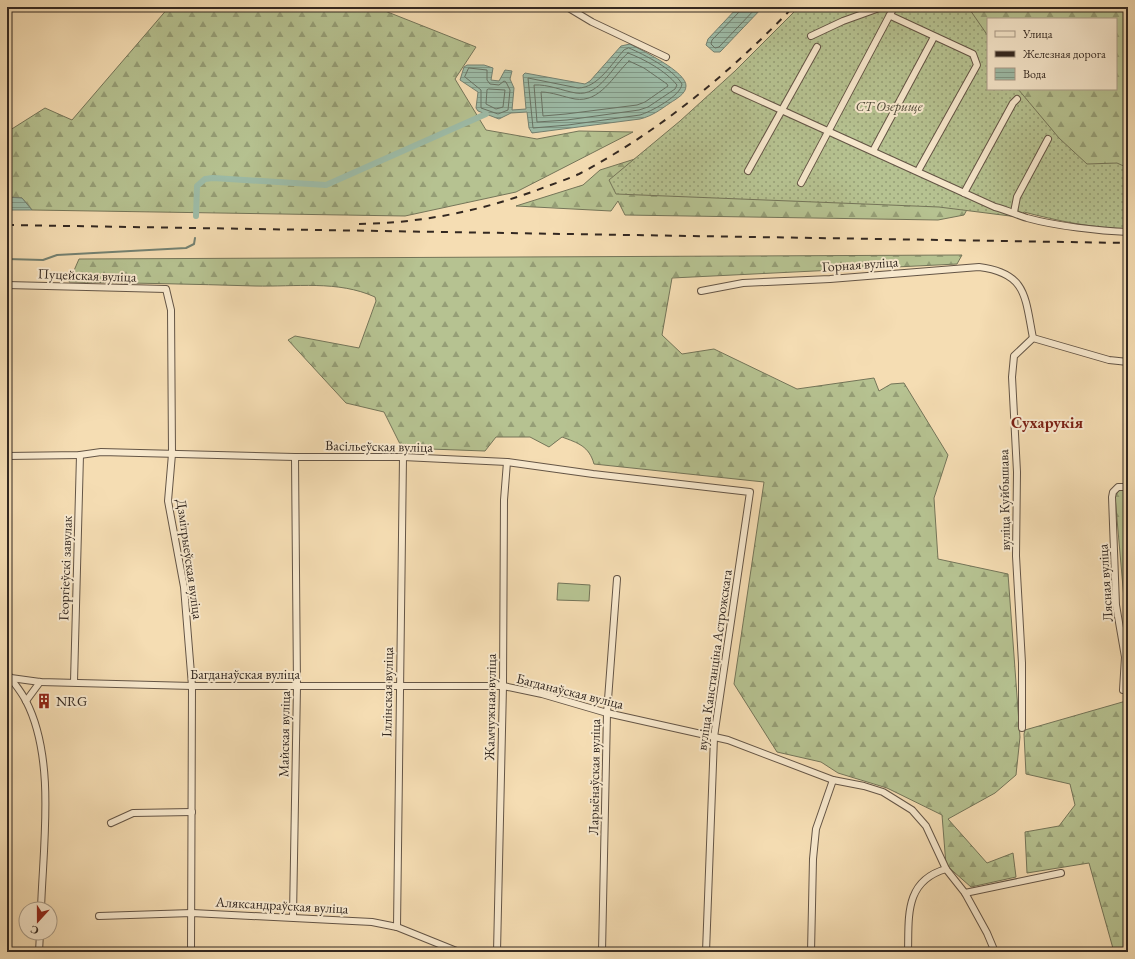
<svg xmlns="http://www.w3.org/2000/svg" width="1135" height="959" viewBox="0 0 1135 959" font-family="'EB Garamond',serif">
	<defs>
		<pattern id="forest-firs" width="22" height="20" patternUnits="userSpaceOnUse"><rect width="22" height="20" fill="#b6c291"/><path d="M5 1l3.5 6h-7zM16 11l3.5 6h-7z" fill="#959e76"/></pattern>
		<pattern id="garden-dots" width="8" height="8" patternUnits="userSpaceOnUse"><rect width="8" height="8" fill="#b6c291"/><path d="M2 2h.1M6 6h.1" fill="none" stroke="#959e76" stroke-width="1.8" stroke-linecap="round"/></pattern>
		<pattern id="water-rules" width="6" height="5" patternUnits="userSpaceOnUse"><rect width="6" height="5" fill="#9dbca8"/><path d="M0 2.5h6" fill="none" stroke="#819988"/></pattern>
	</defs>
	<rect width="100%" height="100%" fill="#f5ddb3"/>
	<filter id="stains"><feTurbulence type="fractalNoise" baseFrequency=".005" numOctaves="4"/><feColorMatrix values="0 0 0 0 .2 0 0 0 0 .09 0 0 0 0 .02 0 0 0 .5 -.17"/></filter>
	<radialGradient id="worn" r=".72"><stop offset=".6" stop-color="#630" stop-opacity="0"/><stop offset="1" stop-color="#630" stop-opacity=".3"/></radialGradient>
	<polygon fill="#b6c291" stroke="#747559" points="558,583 590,585 589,601 557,600"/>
	<g fill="url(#forest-firs)" stroke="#747559">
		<polygon points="169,7 375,7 476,47 455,79 486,130 537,139 579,131 633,132 516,192 405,216 32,210 22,198 7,197 7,132 45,108 72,120"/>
		<polygon points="964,7 1128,7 1128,171 1086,166 1057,140 1014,89 1116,89 1116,19 988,19 988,43"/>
		<polygon points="638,158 969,206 964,215 938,220 625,215 618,201 611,211 516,206 583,185 600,170"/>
		<path d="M962,255L957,264L672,278L662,335L682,354L714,349L797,389L874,378L879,391L891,384L904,383L948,455L934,498L938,559L1008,574L1020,737L1016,775L995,793L948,819L987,863L1013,853L1016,877L971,887L946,865L942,815L887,788L838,773L821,762L777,752L734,684L764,482L594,464C589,446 578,443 562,437L549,447L530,437H496L485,451L402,448L384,412L346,403L288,340L295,336L359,348L376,301L375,297C338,280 295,287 255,286C193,284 131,283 69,282L79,259Z"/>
		<polygon points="1120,489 1128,489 1128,622 1126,622 1115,496"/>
		<polygon points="1127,658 1128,952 1114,952 1089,863 1027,873 1025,832 1059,826 1075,805 1070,784 1026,774 1024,734 1025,730 1126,701"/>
	</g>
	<path fill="url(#garden-dots)" stroke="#747559" d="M799,7H968L988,36V89H1018L1059,138L1087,164L1117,163L1128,168V229C1093,228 1058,221 1024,212L1018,217L939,207L616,194L609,180L680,121L735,71Z"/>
	<g fill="url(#water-rules)" stroke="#738172">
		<polygon points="738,7 763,7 720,52 714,52 706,45 708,39"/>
		<path d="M630,44C641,50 687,72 686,86C686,94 676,99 670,103C660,110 652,116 640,119L532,133L529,128L527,112L511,113L499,119L478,111L476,108L478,92L460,80L464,67L467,65H484L493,68L491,80L499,81L505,70L512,71L510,79L514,88L512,110L526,109L523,75L525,73L585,84L590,81L621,46Z"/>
		<polygon points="7,197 22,198 32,210 7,210"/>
	</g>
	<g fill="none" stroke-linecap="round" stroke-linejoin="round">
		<g stroke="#687264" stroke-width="1">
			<polyline points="741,7 740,11 712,40 711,44 715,48 719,47 757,7"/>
			<path d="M629,48C645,55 673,69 682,84C681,96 650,112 640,115L568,125L533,128L528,78L578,88C598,88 612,63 624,50Z"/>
			<path d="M628,53C644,59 666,71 677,85L675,89L648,107L639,110L567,120L537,122L534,85C548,84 563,91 576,93C600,97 612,66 628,53Z"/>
			<path d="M629,61L644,68L667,84L668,86L645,102L637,105L566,114L543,116L541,92C552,92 564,97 575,99C600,103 613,76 629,61Z"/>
			<polygon points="469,68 487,70 487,80 490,84 499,85 504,81 506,82 510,90 508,110 498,114 481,108 481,90 465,77"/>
			<polygon points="489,89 505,90 503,107 496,109 486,104 487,90"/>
		</g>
		<polyline stroke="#738172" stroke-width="2" points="7,259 43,260 57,255 186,248 194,244 195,238"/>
		<polyline stroke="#9dbca8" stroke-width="6" points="196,216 197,186 205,179 213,178 326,185 486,114"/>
		<g stroke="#645546" stroke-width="8">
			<g id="minor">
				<polyline points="567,7 592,22 666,57"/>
				<polyline points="891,16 973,54 977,65 918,171"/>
				<polyline points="811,36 843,21 882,7"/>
				<path d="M735,89L995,207C1007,210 1017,215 1027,218C1056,226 1099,231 1128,232"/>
				<polyline points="873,151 934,37"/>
				<polyline points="748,171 817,47"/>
				<polyline points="801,183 894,7"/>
				<polyline points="964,193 1013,103 1017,99"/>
				<polyline points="1014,212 1017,197 1048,139"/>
				<polyline points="7,285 166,289 171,310 172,454 168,501 184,587 192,686 191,952"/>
				<path d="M701,291L743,283L830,279L979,267C1027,273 1025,297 1033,338"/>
				<polyline points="1033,338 1109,360 1128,362"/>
				<polyline points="7,456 80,455 101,452 295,457 403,457 507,462 593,474 750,492 714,737 706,952"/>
				<path d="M7,673C13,682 21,691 26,701C56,759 43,845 41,909"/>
				<polyline points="11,678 40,682 192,686 503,686 542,694 607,713 728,740 833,780 864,786 883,792 912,810 926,826 946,869 965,893 987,933 995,952"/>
				<polyline points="74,682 80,455"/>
				<polyline points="1123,690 1125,657 1116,605 1112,497 1113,492 1118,487 1128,487"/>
				<polyline points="26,701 40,682"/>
				<polyline points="1022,728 1022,663 1016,556 1017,472 1012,377 1014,356 1033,338"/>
				<polyline points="111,823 133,813 192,812"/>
				<polyline points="965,893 1061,873"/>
				<polyline points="99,916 192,913 372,922 397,927 459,952"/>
				<polyline points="293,916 297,686 295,457"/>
				<polyline points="397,927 403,457"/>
				<polyline points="39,952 40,933"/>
				<polyline points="497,952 503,686 504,500 507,462"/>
				<polyline points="602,952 607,713 617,579"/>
				<polyline points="811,952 813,859 816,829 833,780"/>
				<path d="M908,952C909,917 904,881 946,869"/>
			</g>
		</g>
		<use href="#minor" stroke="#f8e9ce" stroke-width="6"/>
		<g stroke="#332821" stroke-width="2" stroke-dasharray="7 7" stroke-linecap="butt">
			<path d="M359,224C423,223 486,210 545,187C556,183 568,179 579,174C660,131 731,72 793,7"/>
			<polyline points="7,225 1128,243"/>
		</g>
	</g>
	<defs>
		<g id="building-bare" transform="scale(1.2)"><path d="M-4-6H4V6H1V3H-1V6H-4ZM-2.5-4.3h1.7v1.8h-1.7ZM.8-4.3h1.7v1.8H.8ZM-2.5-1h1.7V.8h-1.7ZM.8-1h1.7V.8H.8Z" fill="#8f2418" stroke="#f8e9ce" stroke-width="2.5" paint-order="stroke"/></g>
	</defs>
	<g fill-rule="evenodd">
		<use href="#building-bare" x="44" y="701"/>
	</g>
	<g text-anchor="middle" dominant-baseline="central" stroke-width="4" stroke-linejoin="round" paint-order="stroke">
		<g font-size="14" font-style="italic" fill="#544e3d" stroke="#f8e9ce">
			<text x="889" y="106">СТ Озерище</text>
		</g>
		<g font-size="14" fill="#332821" stroke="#f8e9ce">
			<text transform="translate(860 264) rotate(-4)">Горная вуліца</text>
			<text transform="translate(87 275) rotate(2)">Пуцейская вуліца</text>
			<text transform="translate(379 446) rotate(1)">Васільеўская вуліца</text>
			<text transform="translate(1004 500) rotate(-91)">вуліца Куйбышава</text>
			<text transform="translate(190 559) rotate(82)">Дзмітрыеўская вуліца</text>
			<text transform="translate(65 568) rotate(-88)">Георгіеўскі завулак</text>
			<text transform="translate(1105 583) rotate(-94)">Лясная вуліца</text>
			<text transform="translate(714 660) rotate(-82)">вуліца Канстанціна Астрожскага</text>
			<text x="245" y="674">Багданаўская вуліца</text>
			<text transform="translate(570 691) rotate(14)">Багданаўская вуліца</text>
			<text transform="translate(387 692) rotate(-89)">Іллінская вуліца</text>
			<text transform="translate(490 707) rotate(-89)">Жамчужная вуліца</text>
			<text transform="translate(284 734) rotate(-89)">Майская вуліца</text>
			<text transform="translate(594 777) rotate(-89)">Ларыёнаўская вуліца</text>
			<text transform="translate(282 905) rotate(3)">Аляксандраўская вуліца</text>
		</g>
		<g font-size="14" fill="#332821" stroke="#f8e9ce" text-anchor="start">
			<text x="56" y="701">NRG</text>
		</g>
		<g font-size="16" font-weight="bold" fill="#7a1f14" stroke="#f8e9ce">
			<text x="1047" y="422">Сухарукія</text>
		</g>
	</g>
	<rect width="1135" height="959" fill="none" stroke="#f5ddb3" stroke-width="24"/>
	<rect x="8" y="8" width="1119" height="943" fill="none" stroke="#332821" stroke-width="2"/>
	<rect x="12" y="12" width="1111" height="935" fill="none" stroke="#332821"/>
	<rect x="987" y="18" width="130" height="72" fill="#f8e9ce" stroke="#a99c89"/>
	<rect x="995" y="31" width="20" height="6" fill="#f8e9ce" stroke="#a99c89"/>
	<text x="1023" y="38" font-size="12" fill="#332821">Улица</text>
	<rect x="995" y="51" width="20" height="6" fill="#332821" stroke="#a99c89"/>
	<text x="1023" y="58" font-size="12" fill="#332821">Железная дорога</text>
	<rect x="995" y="68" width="20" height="12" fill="url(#water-rules)" stroke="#a99c89"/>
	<text x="1023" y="78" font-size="12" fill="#332821">Вода</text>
	<g transform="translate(38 921) rotate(201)"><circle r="19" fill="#f8e9ce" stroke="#a99c89"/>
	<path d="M0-3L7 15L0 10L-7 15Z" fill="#8f2418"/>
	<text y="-6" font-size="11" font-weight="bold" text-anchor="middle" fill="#332821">С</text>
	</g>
	<rect width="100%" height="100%" filter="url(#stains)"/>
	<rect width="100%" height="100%" fill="url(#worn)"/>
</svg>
